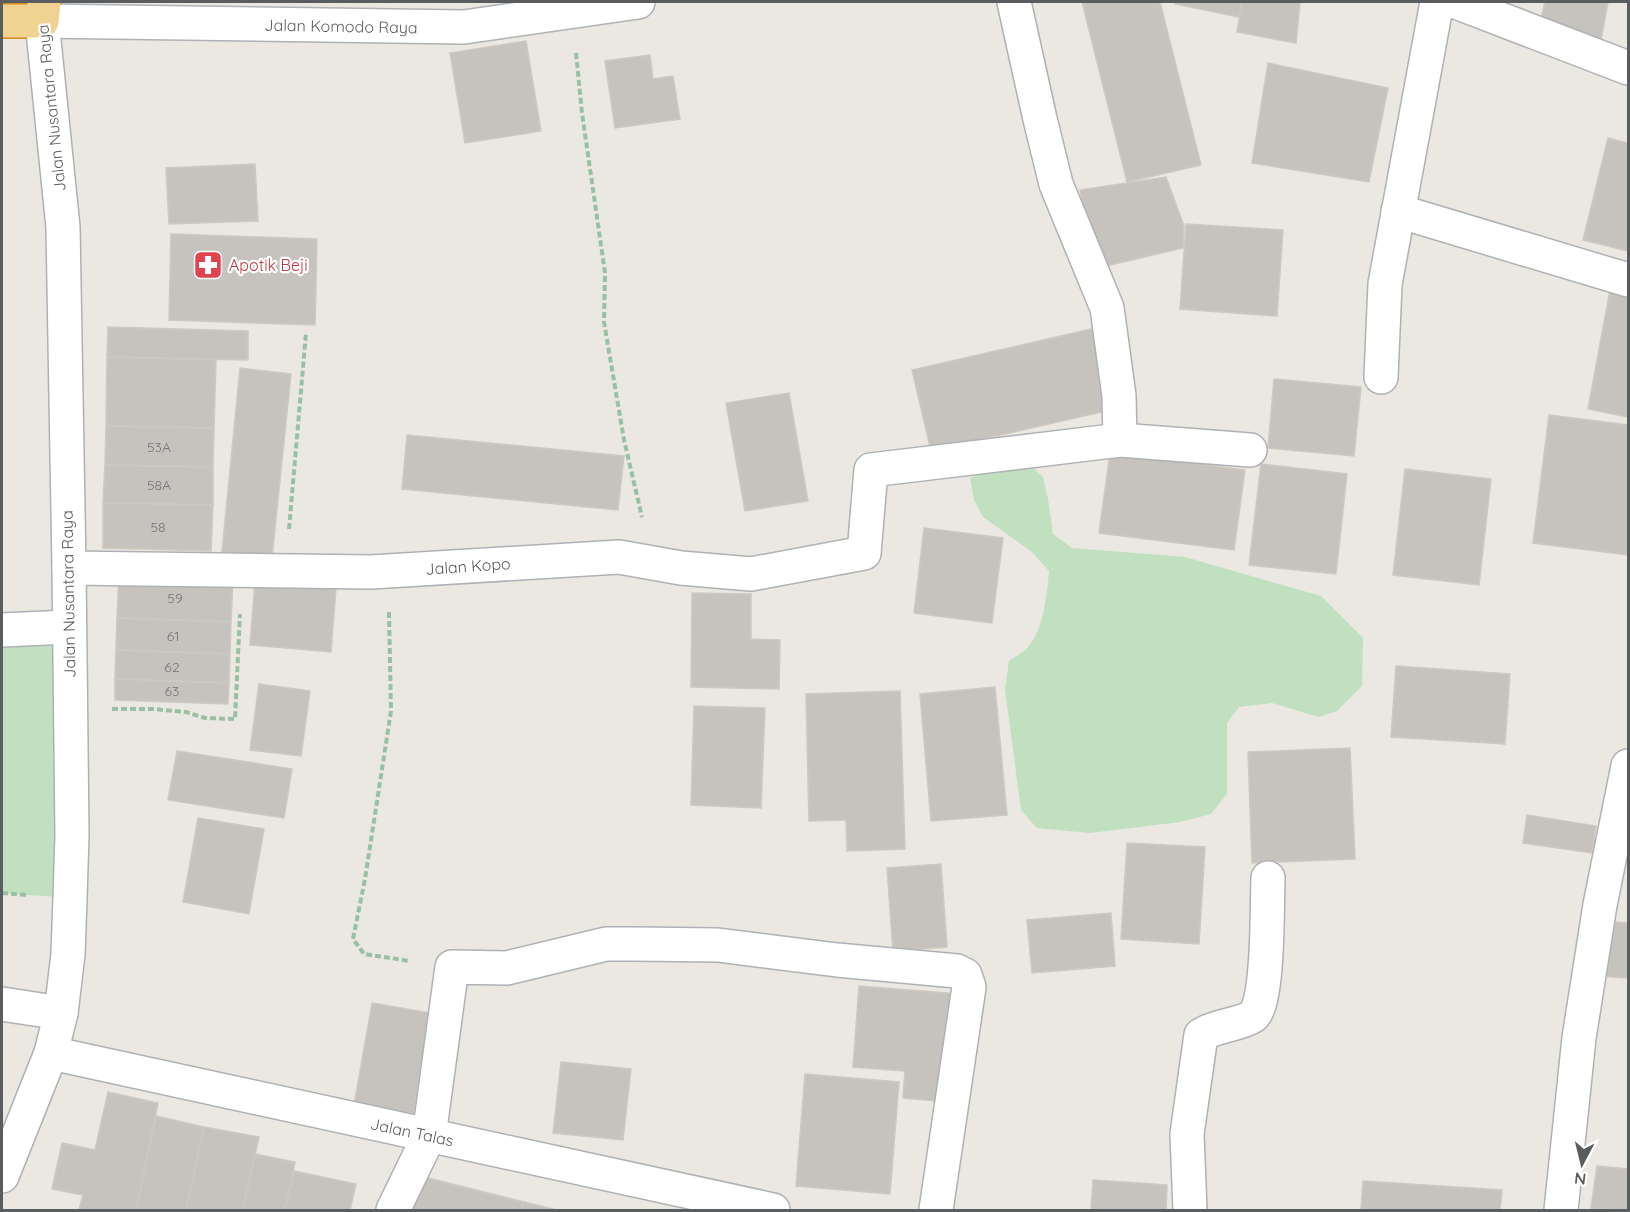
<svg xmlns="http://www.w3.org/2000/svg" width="1630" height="1212" viewBox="0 0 1630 1212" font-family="Quicksand,sans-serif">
	<rect width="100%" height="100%" fill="#eae8e1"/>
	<g fill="#c1e0bf">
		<path d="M1032,467L1043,477L1048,499L1053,534L1072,548L1185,557L1321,596L1363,638L1362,686L1337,711L1319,717L1272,703L1239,707L1227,723V794L1211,814L1180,822L1090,833L1037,828L1021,810L1005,689L1009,661C1015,657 1023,653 1028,647C1044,630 1047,593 1049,571L1032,552L983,517L974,500L970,478L993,469Z"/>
		<polygon points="68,627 70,898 2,893 2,630"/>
	</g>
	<g fill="#c6c3be" stroke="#cec9c0" stroke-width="1.5">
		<polygon points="1082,2 1160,2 1201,165 1127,182"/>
		<polygon points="1175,2 1242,2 1239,17 1175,4"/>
		<polygon points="1242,2 1300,2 1296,43 1237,32"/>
		<polygon points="1545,2 1608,2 1601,40 1539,28"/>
		<polygon points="526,41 541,131 465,143 450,53"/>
		<polygon points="650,55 653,79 673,76 680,119 615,128 605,61"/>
		<polygon points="1268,63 1388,88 1369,182 1252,163"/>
		<polygon points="1608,138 1628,143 1628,251 1583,240"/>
		<polygon points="255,164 258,221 169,224 166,168"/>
		<polygon points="1166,177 1184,226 1183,248 1097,268 1080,190"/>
		<polygon points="1186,224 1283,230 1277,316 1180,309"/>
		<polygon points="171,234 317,239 315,325 169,320"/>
		<polygon points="1610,290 1628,294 1628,417 1588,409"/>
		<polygon points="108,327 248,331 248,360 107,357"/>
		<polygon points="1100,327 1119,408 931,451 912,370"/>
		<polygon points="107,357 216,360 214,428 106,426"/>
		<polygon points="240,368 291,374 271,567 221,562"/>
		<polygon points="1274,379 1361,387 1354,456 1268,448"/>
		<polygon points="789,393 808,501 745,511 726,403"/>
		<polygon points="1549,415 1628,425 1628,555 1533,543"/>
		<polygon points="106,426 214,428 213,467 105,465"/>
		<polygon points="407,435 624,456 618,510 402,489"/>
		<polygon points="1110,453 1245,470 1234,550 1099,533"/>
		<polygon points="1261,464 1347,474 1336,574 1249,565"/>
		<polygon points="105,465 213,467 213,505 103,503"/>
		<polygon points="1405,469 1491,479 1479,585 1393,575"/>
		<polygon points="103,503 213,505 211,551 103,548"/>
		<polygon points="924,528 1003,538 992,623 914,613"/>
		<polygon points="119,574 233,578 231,622 117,618"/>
		<polygon points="255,581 336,588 331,652 250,645"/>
		<polygon points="692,593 751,594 751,639 780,640 779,689 691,687"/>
		<polygon points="117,618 231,622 230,654 116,650"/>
		<polygon points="116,650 230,654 229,683 115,679"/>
		<polygon points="1396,666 1510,674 1505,744 1391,737"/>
		<polygon points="115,679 229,683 228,704 115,700"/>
		<polygon points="259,684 310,691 301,756 250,750"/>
		<polygon points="995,687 1007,815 931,821 920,694"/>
		<polygon points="900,691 905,849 847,851 846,820 809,821 806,694"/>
		<polygon points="694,706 765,708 761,808 691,805"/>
		<polygon points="1350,748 1355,859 1252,863 1248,752"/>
		<polygon points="177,751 292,769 284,818 168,800"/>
		<polygon points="1527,815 1596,826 1592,853 1523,843"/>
		<polygon points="198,818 264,829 249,914 183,902"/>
		<polygon points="1127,843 1205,847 1199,944 1121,939"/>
		<polygon points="941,864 947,947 893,951 887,868"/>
		<polygon points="1111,913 1115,966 1032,973 1027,920"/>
		<polygon points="1601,921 1628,923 1628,978 1597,976"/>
		<polygon points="859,986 959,994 949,1102 903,1098 905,1071 853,1067"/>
		<polygon points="372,1003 430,1013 412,1121 353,1111"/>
		<polygon points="561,1062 631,1069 623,1140 553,1133"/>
		<polygon points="805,1074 899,1082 890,1194 796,1186"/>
		<polygon points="108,1092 158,1103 136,1210 79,1210 83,1195 52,1189 62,1143 95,1150"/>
		<polygon points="156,1116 204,1127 186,1210 136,1210"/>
		<polygon points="204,1127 259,1137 243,1210 186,1210"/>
		<polygon points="255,1154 295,1162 285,1210 243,1210"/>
		<polygon points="1597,1166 1628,1169 1628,1210 1591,1208"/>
		<polygon points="294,1171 356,1184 350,1210 285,1210"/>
		<polygon points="420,1176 524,1202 521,1210 411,1210"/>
		<polygon points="1093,1180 1167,1185 1166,1210 1091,1210"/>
		<polygon points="1363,1181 1502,1190 1500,1210 1361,1210"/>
		<polygon points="524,1202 557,1210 521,1210"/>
	</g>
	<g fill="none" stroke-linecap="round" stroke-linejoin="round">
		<g stroke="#aeb1b5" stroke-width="36">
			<g id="street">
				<polyline points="1456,2 1628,68"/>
				<polyline points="42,21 464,27 638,2"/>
				<polyline points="1398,211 1628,280"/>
				<polyline points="1381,377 1385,284 1437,2"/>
				<polyline points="1120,440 1250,450"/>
				<polyline points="69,568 371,572 619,557 681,568 751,574 864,553 871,470 1120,440 1119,396 1107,308 1056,184 1040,119 1014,2"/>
				<polyline points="2,630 68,627"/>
				<polyline points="2,1004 61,1013"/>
				<polyline points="51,1053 773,1210"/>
				<polyline points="393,1210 429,1136 452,967 507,968 606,944 634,944 718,945 837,960 957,971 965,975 969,987 936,1210"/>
				<path d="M1190,1210L1187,1134L1201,1035C1217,1025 1240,1025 1253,1016C1269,1004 1267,901 1268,878"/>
				<polyline points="1561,1210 1579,1038 1600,905 1628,766"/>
			</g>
		</g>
		<g stroke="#adb1b5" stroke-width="36">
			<polyline id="secondary" points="2,1176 51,1053 61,1013 68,954 70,898 72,835 69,568 63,227 42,21"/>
		</g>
		<g stroke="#d38d19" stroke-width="36">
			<polyline id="highway" points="2,21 42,21 44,2"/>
		</g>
		<g stroke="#9ac0a2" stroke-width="4" stroke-dasharray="6 3" stroke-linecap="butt">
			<polyline points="576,53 582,113 605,273 604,322 624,440 642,517"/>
			<polyline points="289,529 306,333"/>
			<polyline points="389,612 391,711 365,879 353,939 364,954 410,961"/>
			<polyline points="112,709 153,709 186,712 205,718 235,719 240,614"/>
			<polyline points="2,893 27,895"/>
		</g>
		<use href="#street" stroke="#fff" stroke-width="33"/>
		<use href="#secondary" stroke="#fff" stroke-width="33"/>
		<use href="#highway" stroke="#f0d392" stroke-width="33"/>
	</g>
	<defs>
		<g id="pharmacy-square" transform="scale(1.5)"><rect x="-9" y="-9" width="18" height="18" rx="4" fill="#e0444e" stroke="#fff"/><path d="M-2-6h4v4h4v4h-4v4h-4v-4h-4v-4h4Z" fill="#fff"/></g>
	</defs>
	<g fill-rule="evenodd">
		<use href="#pharmacy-square" x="208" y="265"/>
	</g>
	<g text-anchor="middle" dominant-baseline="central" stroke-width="4.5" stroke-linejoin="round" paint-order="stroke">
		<g font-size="14" fill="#747678">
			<text x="159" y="447">53A</text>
			<text x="159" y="485">58A</text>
			<text x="158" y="527">58</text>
			<text x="175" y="598">59</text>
			<text x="173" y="636">61</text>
			<text x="172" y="667">62</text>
			<text x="172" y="691">63</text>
		</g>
		<g font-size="16" fill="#595d60" stroke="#fff">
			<text transform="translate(341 26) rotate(1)">Jalan Komodo Raya</text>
			<text transform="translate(51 108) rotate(-96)">Jalan Nusantara Raya</text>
			<text transform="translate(468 566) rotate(-4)">Jalan Kopo</text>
			<text transform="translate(68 594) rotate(-91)">Jalan Nusantara Raya</text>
			<text transform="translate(412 1132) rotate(12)">Jalan Talas</text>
		</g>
		<g font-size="16" fill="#be3a42" stroke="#fff" text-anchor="start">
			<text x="229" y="265">Apotik Beji</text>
		</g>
	</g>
	<rect width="1630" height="1212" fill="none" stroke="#595d60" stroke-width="6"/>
	<g transform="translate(1582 1164) rotate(187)" stroke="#ffffff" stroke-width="4.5" paint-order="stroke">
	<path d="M0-4.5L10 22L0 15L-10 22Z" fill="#595d60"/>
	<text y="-9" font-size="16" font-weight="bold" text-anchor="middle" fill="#595d60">N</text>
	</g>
</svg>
